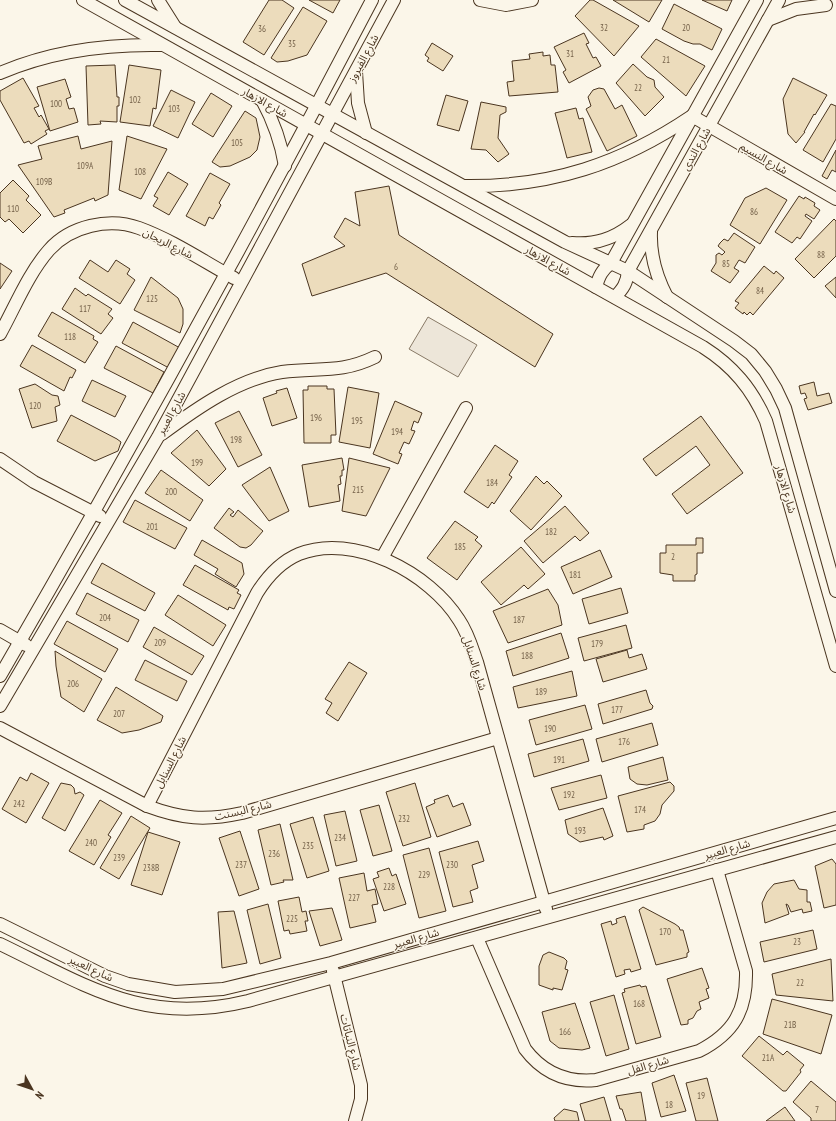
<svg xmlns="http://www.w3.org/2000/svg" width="836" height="1121" viewBox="0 0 836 1121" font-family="'PT Sans Narrow','Noto Sans Arabic',sans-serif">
	<rect width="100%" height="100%" fill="#fbf6e9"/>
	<polygon fill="#ede6d9" stroke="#887966" points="428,317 477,345 458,377 409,349"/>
	<g fill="#ecdcbc" stroke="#4a3520">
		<polygon points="269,0 282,0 294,8 264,55 243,42"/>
		<polygon points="309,0 340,0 333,13"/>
		<polygon points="590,0 593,0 639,26 614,56 575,16"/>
		<polygon points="613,0 662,0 649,22"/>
		<polygon points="702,0 732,0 727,11"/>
		<polygon points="674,4 722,29 712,50 700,44 693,44 684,41 662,29"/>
		<polygon points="303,7 327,21 307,55 288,61 277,62 271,58"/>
		<polygon points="584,33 589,43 586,44 593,58 596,57 601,66 569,83 563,72 566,70 554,47"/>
		<polygon points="656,39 705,66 686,96 641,57"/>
		<polygon points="432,43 453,56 443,71 427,61 429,58 425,55"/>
		<polygon points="543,52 543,56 550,55 551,65 555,65 558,92 509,96 507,82 514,81 512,61 530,59 529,54"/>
		<polygon points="633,64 647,77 654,80 655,87 664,97 645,116 616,83"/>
		<polygon points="115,65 117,97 119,97 119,106 117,106 117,122 100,121 101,124 88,125 86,66"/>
		<polygon points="129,65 161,70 156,109 153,108 150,126 120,122"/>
		<polygon points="23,78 39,106 34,108 39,117 41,115 49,129 45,131 47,134 31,144 29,141 24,143 0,100 0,91"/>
		<polygon points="793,78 827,95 815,115 814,114 804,132 805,132 796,143 788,134 783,99"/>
		<polygon points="65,79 71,97 66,99 69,109 74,108 78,122 50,131 37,87"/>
		<polygon points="599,88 604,89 615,109 622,105 637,136 607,151 586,109 591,106 588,97 593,90"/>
		<polygon points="171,90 195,102 178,138 153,126"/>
		<polygon points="211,93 232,106 213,137 192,124"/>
		<polygon points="446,95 468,101 459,131 437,125"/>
		<polygon points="481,102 506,107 506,112 500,115 498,138 509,154 498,162 486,150 471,149"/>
		<polygon points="831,104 836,106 836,139 823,162 803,150"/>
		<polygon points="576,108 579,119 583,118 592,152 567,158 555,113"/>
		<polygon points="245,111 256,118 260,137 257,150 250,157 230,166 220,167 212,162"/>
		<polygon points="78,136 81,149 112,141 108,195 95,201 94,198 64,210 65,213 54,217 18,165 42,159 38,146"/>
		<polygon points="127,136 167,149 141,199 119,190"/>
		<polygon points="836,150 836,172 832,170 827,179 822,176"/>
		<polygon points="168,172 188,184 169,215 153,206 158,198 154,196"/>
		<polygon points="210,173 230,184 219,203 221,205 213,219 209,217 205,226 186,216"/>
		<polygon points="13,180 29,196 26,200 41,215 23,233 9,219 5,222 0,217 0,193"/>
		<polygon points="389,186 399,235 553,334 535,367 386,273 312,296 302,264 345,246 334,237 345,218 360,226 355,192"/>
		<polygon points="766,188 787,200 760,244 730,225 745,198"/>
		<polygon points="799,196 804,199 805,197 815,203 814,206 820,210 814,219 806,214 805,216 812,221 800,239 797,237 792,243 775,232"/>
		<polygon points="834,219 836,221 836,256 814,278 795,259"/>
		<polygon points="734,233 755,247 745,263 739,260 734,268 739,271 730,283 711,271 716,263 716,255 719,253 722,255 725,252 718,246 720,243 724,239 728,241"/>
		<polygon points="90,260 108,272 116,260 130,269 127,274 135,280 120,304 79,278"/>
		<polygon points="0,263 12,271 0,289"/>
		<polygon points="764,266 774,274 776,271 784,278 753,315 750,312 747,315 744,312 743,314 735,308 739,303 735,301"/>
		<polygon points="151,277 178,298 183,309 183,324 180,333 134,310"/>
		<polygon points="836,277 836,298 825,286"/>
		<polygon points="75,288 86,296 88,294 112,309 108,314 113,318 101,334 62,309"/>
		<polygon points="52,312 94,336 93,339 98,342 85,363 38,336"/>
		<polygon points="133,322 180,348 169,368 122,343"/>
		<polygon points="32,345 76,370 72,378 70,377 64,391 20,366"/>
		<polygon points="116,346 164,372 153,393 104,368"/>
		<polygon points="92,380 126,396 115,417 82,401"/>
		<polygon points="814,382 817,396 829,393 832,403 808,410 804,399 807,398 805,393 801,394 799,386"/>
		<polygon points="35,384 52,395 58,396 60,405 55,407 57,421 32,428 19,389"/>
		<polygon points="308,386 327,386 327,389 334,389 336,435 331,435 331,443 304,443 303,390 308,390"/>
		<polygon points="348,387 379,393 370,448 339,442"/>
		<polygon points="287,388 297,418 272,426 263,398 277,393 276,391"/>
		<polygon points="395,401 422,413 418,423 414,421 411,430 415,431 409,444 404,442 399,453 402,454 398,464 373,454"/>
		<polygon points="239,411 262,455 238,467 215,423"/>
		<polygon points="71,415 117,439 121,442 118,451 95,461 57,441"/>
		<polygon points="701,416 743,473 687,514 672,494 710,465 696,446 656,476 643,459"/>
		<polygon points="197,430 226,469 209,486 171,453"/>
		<polygon points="495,445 518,461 509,475 512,477 494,504 492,502 488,508 464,492"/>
		<polygon points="342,458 344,470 342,470 342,476 340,476 341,484 338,485 340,501 309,507 302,465"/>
		<polygon points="349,458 390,468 366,516 342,511"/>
		<polygon points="270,467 289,511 269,521 242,485"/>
		<polygon points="161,470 203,500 190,521 145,493"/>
		<polygon points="536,476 544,484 547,481 562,496 531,530 510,511"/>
		<polygon points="135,500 187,528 175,549 123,522"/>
		<polygon points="565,506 589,533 580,541 575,536 543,563 524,541"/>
		<polygon points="229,508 234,512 230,515 233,517 238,510 263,531 251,545 246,548 240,547 214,528"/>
		<polygon points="455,521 478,537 475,540 482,546 457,580 427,558"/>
		<polygon points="696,538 703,538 703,553 697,553 697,574 695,575 695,581 673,581 673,575 660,573 660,553 666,553 666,545 696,545"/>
		<polygon points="202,540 242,563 244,574 236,587 215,574 218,569 194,555"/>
		<polygon points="521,547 545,574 528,589 524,585 501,605 481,582"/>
		<polygon points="600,550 612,577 573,594 561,567"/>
		<polygon points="102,563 155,593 145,611 91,583"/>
		<polygon points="195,565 239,590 237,593 241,595 234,609 229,607 228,610 183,585"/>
		<polygon points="621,588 628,613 589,624 582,599"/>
		<polygon points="548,589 558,605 562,625 508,643 493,611"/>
		<polygon points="87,593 139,620 128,642 76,614"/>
		<polygon points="178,595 226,625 213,646 165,615"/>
		<polygon points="67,621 118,649 105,672 54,644"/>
		<polygon points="626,625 632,648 584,661 578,638"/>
		<polygon points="154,627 204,656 192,675 143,647"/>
		<polygon points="561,633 569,658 513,676 506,651"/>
		<polygon points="627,650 629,658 642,654 647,669 603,682 596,659"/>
		<polygon points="55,651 102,679 84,712 61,697 56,666"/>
		<polygon points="145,660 187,681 177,701 135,680"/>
		<polygon points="349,662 367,673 338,721 326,713 332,703 325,699"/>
		<polygon points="572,671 577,696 518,708 513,687"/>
		<polygon points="116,687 160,714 163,716 161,722 139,730 122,733 97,720"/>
		<polygon points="646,690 650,703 653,706 652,709 603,724 598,704"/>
		<polygon points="585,705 592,729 536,745 529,720"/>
		<polygon points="652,723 658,745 602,762 596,739"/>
		<polygon points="583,739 589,761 534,777 528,754"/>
		<polygon points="663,757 668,780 647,785 637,784 630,779 628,767"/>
		<polygon points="31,773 49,783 26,823 2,809 20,777 27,781"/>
		<polygon points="601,775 607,798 559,810 551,788"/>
		<polygon points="670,782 674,786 674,791 662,805 660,814 655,821 644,825 644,829 627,832 618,796"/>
		<polygon points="61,783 71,785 74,788 75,794 80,792 84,795 65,831 42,818"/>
		<polygon points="415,783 431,837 403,846 386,792"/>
		<polygon points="448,795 453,807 463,803 471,825 437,837 426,807 435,803 434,800"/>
		<polygon points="100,800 122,813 108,835 111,837 94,865 69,851"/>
		<polygon points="379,805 392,851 373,856 360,810"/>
		<polygon points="603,808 613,836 604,840 603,837 580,842 568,834 565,820"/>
		<polygon points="345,811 357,861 336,866 324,815"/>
		<polygon points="131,816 150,828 119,879 100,868"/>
		<polygon points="313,817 329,871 307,878 290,824"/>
		<polygon points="280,824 293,880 283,880 284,882 271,885 258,830"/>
		<polygon points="240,831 259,889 239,896 219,838"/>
		<polygon points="148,832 180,842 162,895 131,885"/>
		<polygon points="478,841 484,861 472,865 478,888 470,891 473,902 453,907 439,852"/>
		<polygon points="429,848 446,911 419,918 403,855"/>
		<polygon points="832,859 836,864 836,905 824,908 815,866"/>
		<polygon points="389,868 392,876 396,874 406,904 384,911 373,879 379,877 377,872"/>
		<polygon points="364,873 367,891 375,889 378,904 372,905 376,922 350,928 339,878"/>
		<polygon points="794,880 799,889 807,890 807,902 810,902 812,911 803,913 802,909 791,912 788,905 786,904 789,914 765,923 762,903 767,892 774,884"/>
		<polygon points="299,897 302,912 306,911 308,921 305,921 307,931 290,934 289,930 284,931 278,901"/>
		<polygon points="268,904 281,958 260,964 247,910"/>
		<polygon points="643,907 675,924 679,927 680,930 683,930 689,952 687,953 687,957 656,965 639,910"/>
		<polygon points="332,908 342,940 320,946 309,911"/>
		<polygon points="234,911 247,963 222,968 218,912"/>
		<polygon points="625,916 641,969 631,972 630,969 624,970 625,974 616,977 601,924 611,921 612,925 617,923 616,919"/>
		<polygon points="813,930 817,949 764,962 760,942"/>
		<polygon points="549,952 564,958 567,961 565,969 568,970 562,990 553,988 553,990 539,985 539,966 543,955"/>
		<polygon points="831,959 833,1001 776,995 772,974"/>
		<polygon points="702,968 709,988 706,989 709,998 699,1002 701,1009 697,1011 693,1018 688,1020 688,1024 681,1025 667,979"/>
		<polygon points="640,985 641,987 646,986 661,1037 636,1044 622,993 625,992 624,989"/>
		<polygon points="614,995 629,1049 606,1056 590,1002"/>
		<polygon points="772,999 832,1015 821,1054 763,1034"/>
		<polygon points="575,1003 590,1048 582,1050 559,1048 550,1041 542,1012"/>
		<polygon points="759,1036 783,1055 787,1051 804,1065 800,1070 801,1072 786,1091 783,1091 742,1056"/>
		<polygon points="674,1075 686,1111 661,1117 652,1083"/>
		<polygon points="707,1078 718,1121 696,1121 686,1083"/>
		<polygon points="811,1081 836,1102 836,1121 811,1121 811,1118 793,1102"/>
		<polygon points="641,1092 646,1121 626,1121 622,1109 620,1109 616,1096"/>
		<polygon points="604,1097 611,1121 585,1121 580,1104"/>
		<polygon points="785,1107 795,1121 766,1121"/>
		<polygon points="564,1109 577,1112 579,1121 555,1121 554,1118"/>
	</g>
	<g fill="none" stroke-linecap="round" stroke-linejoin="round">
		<g stroke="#4a3520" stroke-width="14">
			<g id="minor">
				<path d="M83,0L703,347C733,366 752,389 766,421L836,666"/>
				<polyline points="125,0 565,242 628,271 734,341 751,354 765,371 776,389 785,408 836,591"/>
				<polyline points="158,0 175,27"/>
				<polyline points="480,0 506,5 532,0"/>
				<polyline points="768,20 796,9 826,5"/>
				<polyline points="356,72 358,103 366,133"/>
				<path d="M0,73C51,51 106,44 161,45"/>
				<path d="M262,100C274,122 281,142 285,166"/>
				<path d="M465,186C551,187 621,164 692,116L836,199"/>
				<path d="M651,232C650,256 656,276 667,297"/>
				<path d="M572,243C595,245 613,239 631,225"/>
				<path d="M596,287C599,276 602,270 611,263L757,0"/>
				<path d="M615,297C623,289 627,283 628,271L779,0"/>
				<path d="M0,334C15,307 28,274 49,250C70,226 109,217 139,228C172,240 203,261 234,278"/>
				<path d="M162,434C197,408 238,379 282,372C318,367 340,374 375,357"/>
				<polyline points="0,459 34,482 100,516"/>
				<polyline points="382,558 466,408"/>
				<polyline points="0,630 26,645"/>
				<path d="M0,676C129,453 253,228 372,0"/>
				<polyline points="0,706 158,437 394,0"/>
				<path d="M0,728L147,806C182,819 205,821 242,813L498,738"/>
				<path d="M147,806L257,593C267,577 280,562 299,554C353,532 430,573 459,620C468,633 472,648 477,662L546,909"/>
				<polyline points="0,924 105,976 128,984 175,992 223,989 331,963 836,818"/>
				<path d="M477,938L525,1049C543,1073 566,1083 596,1080L699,1051C734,1033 747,1010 746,971L717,870"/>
				<path d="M0,944C89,987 145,1026 248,1001L836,837"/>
				<polyline points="333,971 361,1085 361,1099 355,1121"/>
			</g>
		</g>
		<use href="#minor" stroke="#fbf6e9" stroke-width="12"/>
	</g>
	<g text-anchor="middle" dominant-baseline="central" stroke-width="3" stroke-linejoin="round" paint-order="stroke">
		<g font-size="9" fill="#725f47">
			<text x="604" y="27">32</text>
			<text x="686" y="27">20</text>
			<text x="262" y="28">36</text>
			<text x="292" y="43">35</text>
			<text x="570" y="53">31</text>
			<text x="666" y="59">21</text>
			<text x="638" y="87">22</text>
			<text x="135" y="99">102</text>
			<text x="56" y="103">100</text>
			<text x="174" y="108">103</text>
			<text x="237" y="142">105</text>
			<text x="85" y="165">109A</text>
			<text x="140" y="171">108</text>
			<text x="44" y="181">109B</text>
			<text x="13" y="208">110</text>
			<text x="754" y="211">86</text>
			<text x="821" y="254">88</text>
			<text x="726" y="263">85</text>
			<text x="396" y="266">6</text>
			<text x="760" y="290">84</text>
			<text x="152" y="298">125</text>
			<text x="85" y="308">117</text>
			<text x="70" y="336">118</text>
			<text x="35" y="405">120</text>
			<text x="316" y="417">196</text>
			<text x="357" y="420">195</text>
			<text x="397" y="431">194</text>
			<text x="236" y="439">198</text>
			<text x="197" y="462">199</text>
			<text x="492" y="482">184</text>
			<text x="358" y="489">215</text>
			<text x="171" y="491">200</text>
			<text x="152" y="526">201</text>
			<text x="551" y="531">182</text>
			<text x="460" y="546">185</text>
			<text x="673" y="556">2</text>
			<text x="575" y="574">181</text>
			<text x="105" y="617">204</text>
			<text x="519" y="619">187</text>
			<text x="160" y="642">209</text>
			<text x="597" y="643">179</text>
			<text x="527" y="655">188</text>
			<text x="73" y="683">206</text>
			<text x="541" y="691">189</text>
			<text x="617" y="709">177</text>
			<text x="119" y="713">207</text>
			<text x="550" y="728">190</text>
			<text x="624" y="741">176</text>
			<text x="559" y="759">191</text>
			<text x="569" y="794">192</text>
			<text x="19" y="803">242</text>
			<text x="640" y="809">174</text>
			<text x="404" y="818">232</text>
			<text x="580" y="830">193</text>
			<text x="340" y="837">234</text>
			<text x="91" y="842">240</text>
			<text x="308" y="845">235</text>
			<text x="274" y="853">236</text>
			<text x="119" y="857">239</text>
			<text x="241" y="864">237</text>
			<text x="452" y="864">230</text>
			<text x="151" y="867">238B</text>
			<text x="424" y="874">229</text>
			<text x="389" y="886">228</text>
			<text x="354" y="897">227</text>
			<text x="292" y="918">225</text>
			<text x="665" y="931">170</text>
			<text x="797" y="941">23</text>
			<text x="800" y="982">22</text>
			<text x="639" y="1003">168</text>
			<text x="790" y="1024">21B</text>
			<text x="565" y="1031">166</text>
			<text x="768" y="1057">21A</text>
			<text x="701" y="1095">19</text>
			<text x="669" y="1104">18</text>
			<text x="817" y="1109">7</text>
		</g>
		<g font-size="11" fill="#4a3520" stroke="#fbf6e9">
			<text transform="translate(363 58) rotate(-62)">شارع الفيروز</text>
			<text transform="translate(265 102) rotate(29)">شارع الازهار</text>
			<text transform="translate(696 149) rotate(-61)">شارع الندى</text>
			<text transform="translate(764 158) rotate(30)">شارع النسيم</text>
			<text transform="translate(168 243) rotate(27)">شارع الريحان</text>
			<text transform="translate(548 260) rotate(29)">شارع الازهار</text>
			<text transform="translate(171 413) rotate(-61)">شارع العبير</text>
			<text transform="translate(786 489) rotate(74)">شارع الازهار</text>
			<text transform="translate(475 663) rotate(72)">شارع السنابل</text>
			<text transform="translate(170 762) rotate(-63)">شارع السنابل</text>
			<text transform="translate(243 810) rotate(-13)">شارع البسنت</text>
			<text transform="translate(727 849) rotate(-16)">شارع العبير</text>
			<text transform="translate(416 938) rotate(-16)">شارع العبير</text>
			<text transform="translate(91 968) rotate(25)">شارع العبير</text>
			<text transform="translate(351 1042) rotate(76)">شارع النباتات</text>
			<text transform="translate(648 1065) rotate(-16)">شارع الفل</text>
		</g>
	</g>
	<g transform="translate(32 1089) rotate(130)" stroke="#fbf6e9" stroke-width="3" paint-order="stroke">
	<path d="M0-3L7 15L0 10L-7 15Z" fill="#4a3520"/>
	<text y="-6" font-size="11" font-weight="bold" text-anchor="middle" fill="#4a3520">N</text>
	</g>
</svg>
